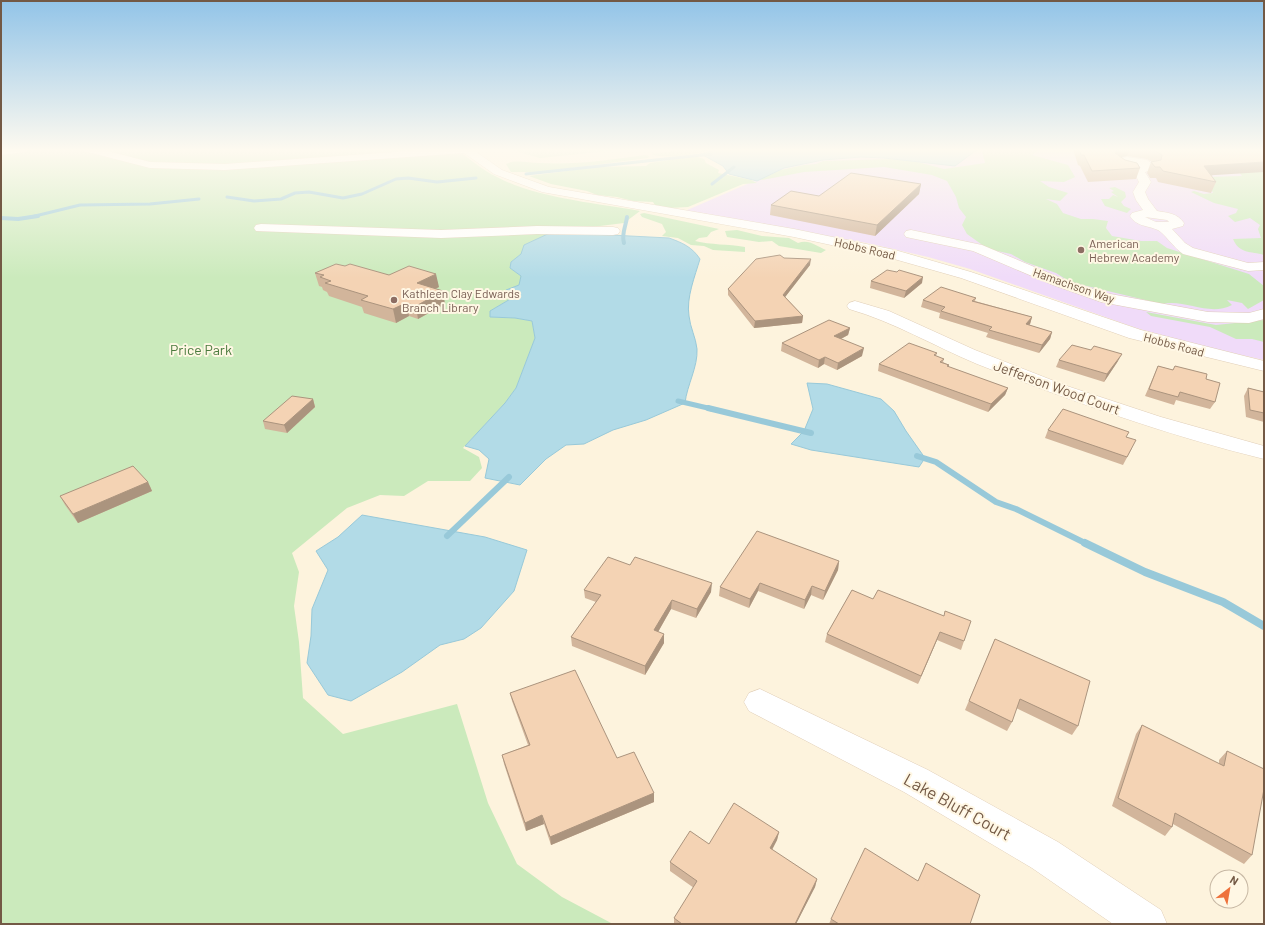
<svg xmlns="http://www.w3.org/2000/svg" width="1265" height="925" viewBox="0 0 1265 925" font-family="Barlow,sans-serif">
	<rect width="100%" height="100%" fill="#fdf3dd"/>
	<polygon fill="#f0dbf9" points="978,149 1264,149 1264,360 1205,347 1136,328 970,269 928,257 867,243 685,211 784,168 824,160 861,157 884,158 955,166"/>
	<g fill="#cbeabc">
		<path d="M1,149H456C469,158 482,170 497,177C536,198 596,203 640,211L624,223L552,232L511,262L510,268L521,276L519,285L506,290L512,298L490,311V317L515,318L532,321L535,338L516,388L505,403L463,448L479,457L482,468L470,481H428L404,496L380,495L347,508L292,553L299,572L294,606L299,642L303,698L343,734L457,704L488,803L517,864L562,897L613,924H1Z"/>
		<polygon points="508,149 627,149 540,158"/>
		<path d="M686,149H715C703,153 663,160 652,154Z"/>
		<path d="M985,149H1037L1038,151L1032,155L1068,165L1075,177L1064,182L1040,181L1049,187L1068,193L1060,201L1046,199L1057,204L1063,213L1081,219H1093L1108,221L1106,228L1112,236L1141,241H1157L1167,248L1249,274L1264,286V300L1248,309L1242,303L1227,300L1232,305C1209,317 1186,299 1162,304L1070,282L1056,273L1025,262L1011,254L988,249L967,234L962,225L966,217L959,208L956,197L947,181L932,175L884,167L804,172L762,180L756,175L804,165L816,164L823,161L891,159L914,161L944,169L985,163L982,151Z"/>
		<path d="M645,155L649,156L648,158L540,172H511L506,164C516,159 529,163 539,163C575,165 610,160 645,155Z"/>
		<polygon points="694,156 704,159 706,163 719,170 718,173 751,180 757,183 743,184 688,207 669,208 655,205 653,202 633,201 617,197 597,195 587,191 551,184 529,176 596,167 646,166 650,163"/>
		<path d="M1264,161V255C1251,251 1239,254 1233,239L1261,238L1258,229L1260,225L1250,218L1235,222L1228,216L1236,213L1238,209L1214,203L1191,192L1194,191L1204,194L1213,193L1205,177L1242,176L1239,172Z"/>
		<polygon points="1115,187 1125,192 1126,197 1121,202 1124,206 1131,209 1127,213 1105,206 1101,199 1109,199 1113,195 1118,197 1111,192 1114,191 1109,188"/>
		<path d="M644,213L719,229L711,232L707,237L699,238L695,241C711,245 728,244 745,247V252L713,250L704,246L691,245L678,238L662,236L666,232L662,224L642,217L640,214Z"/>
		<path d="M737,230L762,236L789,238L798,243C809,239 816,246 826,250L821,253L779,246L772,241L759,242L727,237L725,231Z"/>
		<polygon points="1146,312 1216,325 1264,320 1264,342 1252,339 1236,339 1210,327 1151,316"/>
	</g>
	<g fill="#b2dbe7" stroke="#98c9d9">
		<polygon points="718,149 978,149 955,166 884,158 861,157 823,160 784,168 757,181 729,174 723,166 701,154"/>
		<path d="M552,232L669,238C683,243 692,247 700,259C695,276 686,298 689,316C690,327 696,338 697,349C698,367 687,385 685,403L646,420L613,430L584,444L566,445L546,459L520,485L485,478L489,459L479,450L465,446L505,403L516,388L535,338L532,321L515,318L490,317V311L512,298L506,290L519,285L521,276L510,268L511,262L521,254L524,245Z"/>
		<polygon points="807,383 827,384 881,399 894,411 906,431 925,458 919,467 811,450 791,444 804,431 813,409"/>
		<polygon points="362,515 485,537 527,550 514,591 481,628 464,639 440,645 402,672 351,701 328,695 307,663 311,636 312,609 328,570 316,551 338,537"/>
	</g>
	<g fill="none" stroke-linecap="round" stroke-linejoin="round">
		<g stroke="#98c9d9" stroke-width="3">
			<polyline points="526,174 711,154"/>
			<polyline points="712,184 734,167"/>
			<polyline points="227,197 254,201 281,199 295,193 309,192 343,198 362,194 396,179 408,178 437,182 476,178"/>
			<polyline points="31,217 80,205 150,204 199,199"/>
		</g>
		<g stroke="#98c9d9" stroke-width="4">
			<polyline points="1,218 18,219 38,216"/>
			<path d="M624,243C621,234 626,226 627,217"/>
		</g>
		<polyline stroke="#98c9d9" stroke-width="5" points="678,401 712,409"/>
		<g stroke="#98c9d9" stroke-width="6">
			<polyline points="708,408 811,433"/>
			<polyline points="917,456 936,462 996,502 1016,509 1087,544"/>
			<polyline points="447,536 509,477"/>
		</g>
		<polyline stroke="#98c9d9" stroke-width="8" points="1085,543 1145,572 1223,602 1264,626"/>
		<g stroke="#e1cfb9" stroke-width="1">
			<g id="minor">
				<polygon points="1,149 29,149 24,152 1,155"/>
				<polygon points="83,149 100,149 150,162 225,164 438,149 472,149 502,170 549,187 794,229 895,250 971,272 1141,330 1264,361 1264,371 1129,338 961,278 887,257 794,237 542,192 494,174 464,153 225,170 150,168 84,151"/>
				<path d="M1127,157L1147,160L1157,167L1156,169L1145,172L1151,182L1145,192L1148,199L1157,211C1168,213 1177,213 1184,223L1183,226L1172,229L1185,243L1193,248L1248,263L1264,262V270L1248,271L1183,254C1174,248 1164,233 1158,230C1147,225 1137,227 1130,216L1132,213L1143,210L1136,200L1133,192L1139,182L1134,172L1122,169L1113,163L1115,159ZM1145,217L1167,220L1169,222H1156Z"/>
				<polygon points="261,224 441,230 537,226 613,227 618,228 620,231 618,234 613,235 537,234 441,238 256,231 254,228 256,225"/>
				<polygon points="911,230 982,245 1063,279 1105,293 1208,312 1249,313 1264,309 1264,319 1249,323 1208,322 1101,302 1053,285 973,251 906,237 904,234 906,231"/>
				<path d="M855,301L889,311L975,350L1067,386L1161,417L1264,446V459C1166,435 1071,401 977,364C934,346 894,322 849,309L847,306L849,303Z"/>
				<polygon points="760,689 928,770 1058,842 1161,910 1167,924 1113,924 1032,868 904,792 749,711 744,702 749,693"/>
			</g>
		</g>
		<use href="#minor" fill="#fff" fill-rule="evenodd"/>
	</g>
	<g fill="#d2b59b">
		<polygon points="1073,149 1264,149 1211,176 1216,182 1211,193 1158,182 1156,178 1150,178 1147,173 1151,162 1152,162 1147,159 1127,156 1120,157 1140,168 1136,179 1088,182 1080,166 1078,165"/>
		<polygon points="921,184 919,194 875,236 770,215 771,205 819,196"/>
		<polygon points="784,258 810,265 785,297 803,316 802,323 754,328 728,295 728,289"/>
		<polygon points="345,266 389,275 439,287 435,289 445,304 418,319 409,316 396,323 364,313 362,307 329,296 327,292 323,290 322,287 319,286 315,273"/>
		<polygon points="871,281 922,283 904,298 870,288"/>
		<polygon points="976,298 975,301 1032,317 1030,324 1029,325 1052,332 1050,339 1039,353 986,337 988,333 939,318 940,313 921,307 923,300"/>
		<polygon points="850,328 848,335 841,339 862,356 837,370 824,364 818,368 781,351 782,343"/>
		<polygon points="937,353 936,356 944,359 943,362 949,365 948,367 1008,388 1005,395 988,412 878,371 879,364"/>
		<polygon points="1059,360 1118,361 1104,382 1056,367"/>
		<polygon points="1158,366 1173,370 1175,366 1206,379 1215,402 1210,409 1176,400 1174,405 1145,396"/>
		<polygon points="1248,388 1264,392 1264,422 1246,417 1244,396"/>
		<polygon points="313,399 315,407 287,433 265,429 263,421"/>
		<polygon points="1048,430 1132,448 1123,465 1045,438"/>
		<polygon points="148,482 152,491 78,523 65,505 60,496"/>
		<polygon points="839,561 838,570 823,600 811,595 804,609 758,591 749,608 719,596 720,587"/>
		<polygon points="584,590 711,592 696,618 671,609 658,632 664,634 664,643 645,675 572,646 571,637 596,602 585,598"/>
		<polygon points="852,590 964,641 961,650 937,640 918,684 825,642 827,634"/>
		<polygon points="995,639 1078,726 1072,735 1016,708 1012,722 1007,731 965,710"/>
		<polygon points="510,693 617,758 654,793 654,802 551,845 544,824 526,831 504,764 502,755 528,745 512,701"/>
		<polygon points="1142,725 1219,764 1219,760 1227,751 1252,855 1244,864 1173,824 1172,827 1165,836 1112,806 1136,734"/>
		<polygon points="779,832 777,840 772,850 817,879 815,887 796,924 674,924 674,918 694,888 670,871 670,862 709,844"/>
		<polygon points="926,863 970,924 829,924 831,919 918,881"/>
	</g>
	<g fill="#ab947e">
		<polygon points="1118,149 1130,149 1127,156 1115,158 1115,153"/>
		<polygon points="1264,162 1264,172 1199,176 1204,166"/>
		<polygon points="921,184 919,194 875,236 877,225"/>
		<polygon points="811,259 810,265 782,301 783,295"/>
		<polygon points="436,274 439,287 419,297 417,283"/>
		<polygon points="923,277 922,283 904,298 906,291"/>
		<polygon points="443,291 445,304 418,319 416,306"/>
		<polygon points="406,303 409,316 396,323 393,309"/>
		<polygon points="803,316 802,323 754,328 755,321"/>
		<polygon points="1032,317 1030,324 1023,332 1026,324"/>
		<polygon points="850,328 848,335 833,343 834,336"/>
		<polygon points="1052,332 1050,339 1039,353 1042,345"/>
		<polygon points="864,348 862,356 837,370 838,363"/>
		<polygon points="1122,354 1118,361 1104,382 1107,374"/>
		<polygon points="825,357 824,364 818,368 819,360"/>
		<polygon points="1008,388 1005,395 988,412 991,404"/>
		<polygon points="313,399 315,407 287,433 284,425"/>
		<polygon points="148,482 152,491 78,523 73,514"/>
		<polygon points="839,561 838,570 823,600 825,591"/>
		<polygon points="712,583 711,592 696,618 697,609"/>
		<polygon points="760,583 758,591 749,608 750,599"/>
		<polygon points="812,586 811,595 804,609 805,600"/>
		<polygon points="672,600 671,609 654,639 654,630"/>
		<polygon points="940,632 937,640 918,684 921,676"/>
		<polygon points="664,634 664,643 645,675 645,666"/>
		<polygon points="654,793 654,802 551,845 550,837"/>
		<polygon points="542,815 544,824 526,831 525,823"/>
		<polygon points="779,832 777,840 768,857 770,848"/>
		<polygon points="817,879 815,887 796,924 795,924"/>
	</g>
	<g fill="#f4d3b4" stroke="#ab947e">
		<polygon points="1079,149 1118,149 1115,153 1125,160 1137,163 1140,168 1092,171 1084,155 1081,155"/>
		<polygon points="1152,149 1264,149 1264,162 1204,166 1216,182 1163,171 1160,167 1155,167 1151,162 1161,160 1162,155"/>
		<polygon points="851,173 921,184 877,225 771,205 791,191 819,196"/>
		<polygon points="780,255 784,258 811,259 783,295 803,316 755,321 728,289 756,259"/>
		<polygon points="336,264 345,266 350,264 389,275 409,266 436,274 417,283 443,291 416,306 406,303 393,309 361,300 368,296 325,283 331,281 320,277 324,275 315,273"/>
		<polygon points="887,270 897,272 899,270 923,277 906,291 871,281"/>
		<polygon points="941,287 976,298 972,301 1032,317 1026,324 1052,332 1042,345 989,330 992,327 941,311 945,307 923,300"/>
		<polygon points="829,320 850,328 834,336 864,348 838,363 825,357 819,360 782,343"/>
		<polygon points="909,343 937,353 934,355 944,359 940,362 949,365 947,366 1008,388 991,404 879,364"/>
		<polygon points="1072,345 1091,350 1094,346 1122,354 1107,374 1059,360"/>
		<polygon points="1158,366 1173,370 1175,366 1207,374 1206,379 1220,383 1215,402 1180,392 1178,397 1149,389"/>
		<polygon points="1248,388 1264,392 1264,413 1250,410"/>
		<polygon points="292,396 313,399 284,425 263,421"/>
		<polygon points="1063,409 1129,432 1126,437 1136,440 1127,457 1048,430"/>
		<polygon points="133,466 148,482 73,514 60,496"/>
		<polygon points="757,531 839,561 825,591 812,586 805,600 760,583 750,599 720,587"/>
		<polygon points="608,557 630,565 635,557 712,583 697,609 672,600 654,630 664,634 645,666 571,637 601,595 584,590"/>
		<polygon points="852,590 873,599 878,590 944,616 945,611 971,621 964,641 940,632 921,676 827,634"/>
		<polygon points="995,639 1090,681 1078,726 1020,699 1012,722 969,701"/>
		<polygon points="575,670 617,758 634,752 654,793 550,837 542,815 525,823 502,755 530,745 510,693"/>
		<polygon points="1142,725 1224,766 1227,751 1264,769 1264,789 1252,855 1175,813 1172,827 1118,798"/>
		<polygon points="734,803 779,832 770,848 817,879 795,924 682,924 674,918 697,881 670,862 690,831 709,844"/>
		<polygon points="865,848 918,881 926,863 980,895 970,924 839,924 831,919"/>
	</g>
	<linearGradient id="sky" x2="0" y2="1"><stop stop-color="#92c4e8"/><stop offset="0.54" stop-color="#fefaf0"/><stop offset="1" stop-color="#fefaf0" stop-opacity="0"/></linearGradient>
	<rect width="1265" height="278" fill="url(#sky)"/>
	<g fill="#8d6e63" stroke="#fff7e4" stroke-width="1.5">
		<circle cx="1081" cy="250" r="4"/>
		<circle cx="394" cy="300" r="4"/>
	</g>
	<g text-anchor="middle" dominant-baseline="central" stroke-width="4" stroke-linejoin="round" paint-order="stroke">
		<g font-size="12" fill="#785e54" stroke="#fff7e4" text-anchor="start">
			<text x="1089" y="243">American<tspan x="1089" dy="14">Hebrew Academy</tspan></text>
			<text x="402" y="293">Kathleen Clay Edwards<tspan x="402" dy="14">Branch Library</tspan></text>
		</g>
		<g font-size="12" fill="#735945" stroke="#fff7e4">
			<text transform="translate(865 248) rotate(13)">Hobbs Road</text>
			<text transform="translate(1074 285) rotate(19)">Hamachson Way</text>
			<text transform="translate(1174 344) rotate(15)">Hobbs Road</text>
		</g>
		<g font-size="14" fill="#4a7a3d" stroke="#fff7e4">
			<text x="201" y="349">Price Park</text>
		</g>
		<g font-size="14" fill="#735945" stroke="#fff7e4">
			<text transform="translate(1057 387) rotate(20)">Jefferson Wood Court</text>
		</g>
		<g font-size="17" fill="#735945" stroke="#fff7e4">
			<text transform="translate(958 806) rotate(29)">Lake Bluff Court</text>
		</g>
	</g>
	<rect width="1265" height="925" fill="none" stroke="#735945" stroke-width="4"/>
	<g transform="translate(1229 889) rotate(31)"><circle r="19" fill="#fff7e4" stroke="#c7b8a4"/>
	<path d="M0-3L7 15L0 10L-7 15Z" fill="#ee723c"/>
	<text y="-6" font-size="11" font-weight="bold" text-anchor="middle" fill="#735945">N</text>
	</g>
</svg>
